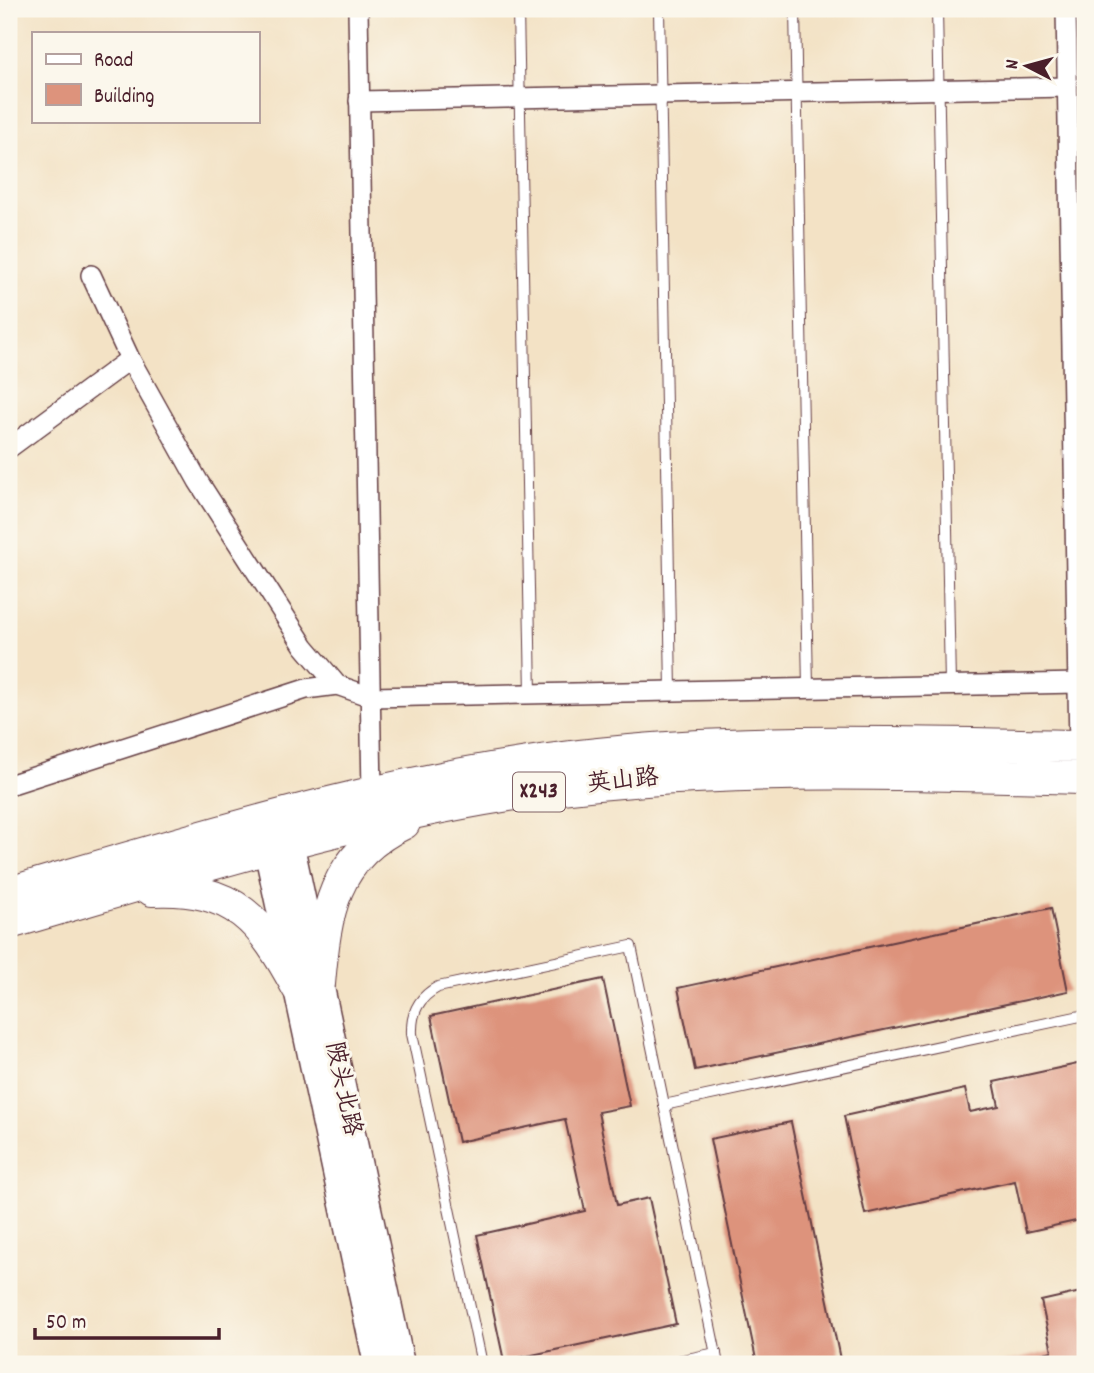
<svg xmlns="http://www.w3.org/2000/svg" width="1094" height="1373" viewBox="0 0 1094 1373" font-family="Dekko,'LXGW WenKai TC',sans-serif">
	<rect width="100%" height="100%" fill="#fbf7ec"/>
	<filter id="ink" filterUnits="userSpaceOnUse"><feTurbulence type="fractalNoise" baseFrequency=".0143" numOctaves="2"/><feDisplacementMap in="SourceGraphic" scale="14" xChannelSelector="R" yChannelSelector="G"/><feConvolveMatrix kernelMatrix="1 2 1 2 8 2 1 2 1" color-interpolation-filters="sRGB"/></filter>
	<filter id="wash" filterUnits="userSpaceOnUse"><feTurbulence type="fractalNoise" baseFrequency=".00686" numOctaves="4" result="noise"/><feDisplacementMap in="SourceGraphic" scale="28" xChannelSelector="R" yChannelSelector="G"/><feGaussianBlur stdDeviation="1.57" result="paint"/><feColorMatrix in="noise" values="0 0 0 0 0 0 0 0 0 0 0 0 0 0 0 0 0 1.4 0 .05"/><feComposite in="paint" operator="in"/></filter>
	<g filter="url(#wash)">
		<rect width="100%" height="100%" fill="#f3e2c5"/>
		<g id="blocks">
			<g fill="#dd937c">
				<polygon points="1051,908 1068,991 695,1070 678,988"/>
				<polygon points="603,979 630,1106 598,1112 617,1205 649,1198 676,1324 504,1361 477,1235 585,1211 565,1119 458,1142 431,1016"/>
				<polygon points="1082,1063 1085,1080 1085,1219 1026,1232 1015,1181 865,1214 844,1116 965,1089 970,1112 999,1106 994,1082"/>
				<polygon points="791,1122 841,1364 757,1364 710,1139"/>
				<polygon points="1085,1291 1085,1364 998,1364 1052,1351 1041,1301"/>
			</g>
		</g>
	</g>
	<g filter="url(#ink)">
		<use href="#blocks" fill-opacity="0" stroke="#633c42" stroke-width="2"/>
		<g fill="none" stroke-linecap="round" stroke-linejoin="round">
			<g stroke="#633c42" stroke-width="12">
				<g id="lane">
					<polyline points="518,9 531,694"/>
					<polyline points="659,9 671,691"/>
					<polyline points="795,9 808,688"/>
					<polyline points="937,9 950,685"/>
					<polyline points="1082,782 1085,837"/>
					<polyline points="664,1105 1085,1015"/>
					<path d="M482,1364L412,1034C411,1012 419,997 438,987L631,946L718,1364"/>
					<polyline points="663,1364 716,1353"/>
				</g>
			</g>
			<g stroke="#633c42" stroke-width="22">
				<g id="street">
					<polyline points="358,9 372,792"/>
					<polyline points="1066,9 1079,746"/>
					<polyline points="359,101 1067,87"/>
					<polyline points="91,275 130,359 198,481 304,646 337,685 371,697 1078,683"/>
					<polyline points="9,448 130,359"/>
					<polyline points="9,785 306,689 337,685"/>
				</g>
			</g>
			<g stroke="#633c42" stroke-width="31">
				<g id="secondary">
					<polyline points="285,823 400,1364"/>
					<polyline points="263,825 378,1364"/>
				</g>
			</g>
			<g stroke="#633c42" stroke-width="34">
				<g id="primary">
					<path d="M152,890C235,886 262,921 298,988"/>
					<path d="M9,893C197,838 384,779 580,756C748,736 917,744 1085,746"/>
					<path d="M9,923C174,875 339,822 509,795C700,766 893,773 1085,778"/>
					<path d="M319,984C325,913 333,856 404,823"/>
				</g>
			</g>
			<use href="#lane" stroke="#fff" stroke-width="10"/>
			<use href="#street" stroke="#fff" stroke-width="19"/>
			<use href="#secondary" stroke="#fff" stroke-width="28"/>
			<use href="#primary" stroke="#fff" stroke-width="32"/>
		</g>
	</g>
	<g text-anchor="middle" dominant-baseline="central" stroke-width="6" stroke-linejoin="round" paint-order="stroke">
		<rect fill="#fbf7ec" stroke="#7f6065" stroke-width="2" x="513" y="772.5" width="52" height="39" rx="5"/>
		<g font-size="23" font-weight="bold" fill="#4a1f2b">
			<text x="539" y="792">X243</text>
		</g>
		<g font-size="24" fill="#4a1f2b" stroke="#fbf7ec">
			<text transform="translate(623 782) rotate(-6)">英山路</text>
			<text transform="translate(342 1089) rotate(78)">陂头北路</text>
		</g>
	</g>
	<rect width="1094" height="1373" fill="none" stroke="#fbf7ec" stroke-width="35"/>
	<rect x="32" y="32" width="228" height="91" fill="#fbf7ec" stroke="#b4a19f" stroke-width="2"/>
	<rect x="46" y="54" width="35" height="10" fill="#ffffff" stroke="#b4a19f" stroke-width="2"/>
	<text x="94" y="66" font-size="21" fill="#4a1f2b">Road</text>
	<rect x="46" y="84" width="35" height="21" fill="#dd937c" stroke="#b4a19f" stroke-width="2"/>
	<text x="94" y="102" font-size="21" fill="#4a1f2b">Building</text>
	<g transform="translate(1027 66) rotate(276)" stroke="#fbf7ec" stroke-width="5" paint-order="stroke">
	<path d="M0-5L12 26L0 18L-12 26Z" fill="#4a1f2b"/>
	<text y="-10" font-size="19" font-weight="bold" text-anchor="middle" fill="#4a1f2b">N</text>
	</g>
	<path d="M35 1328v10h184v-10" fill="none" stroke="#4a1f2b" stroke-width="3.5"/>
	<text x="46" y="1328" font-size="21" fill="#4a1f2b" stroke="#fbf7ec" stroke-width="5" paint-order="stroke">50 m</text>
</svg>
